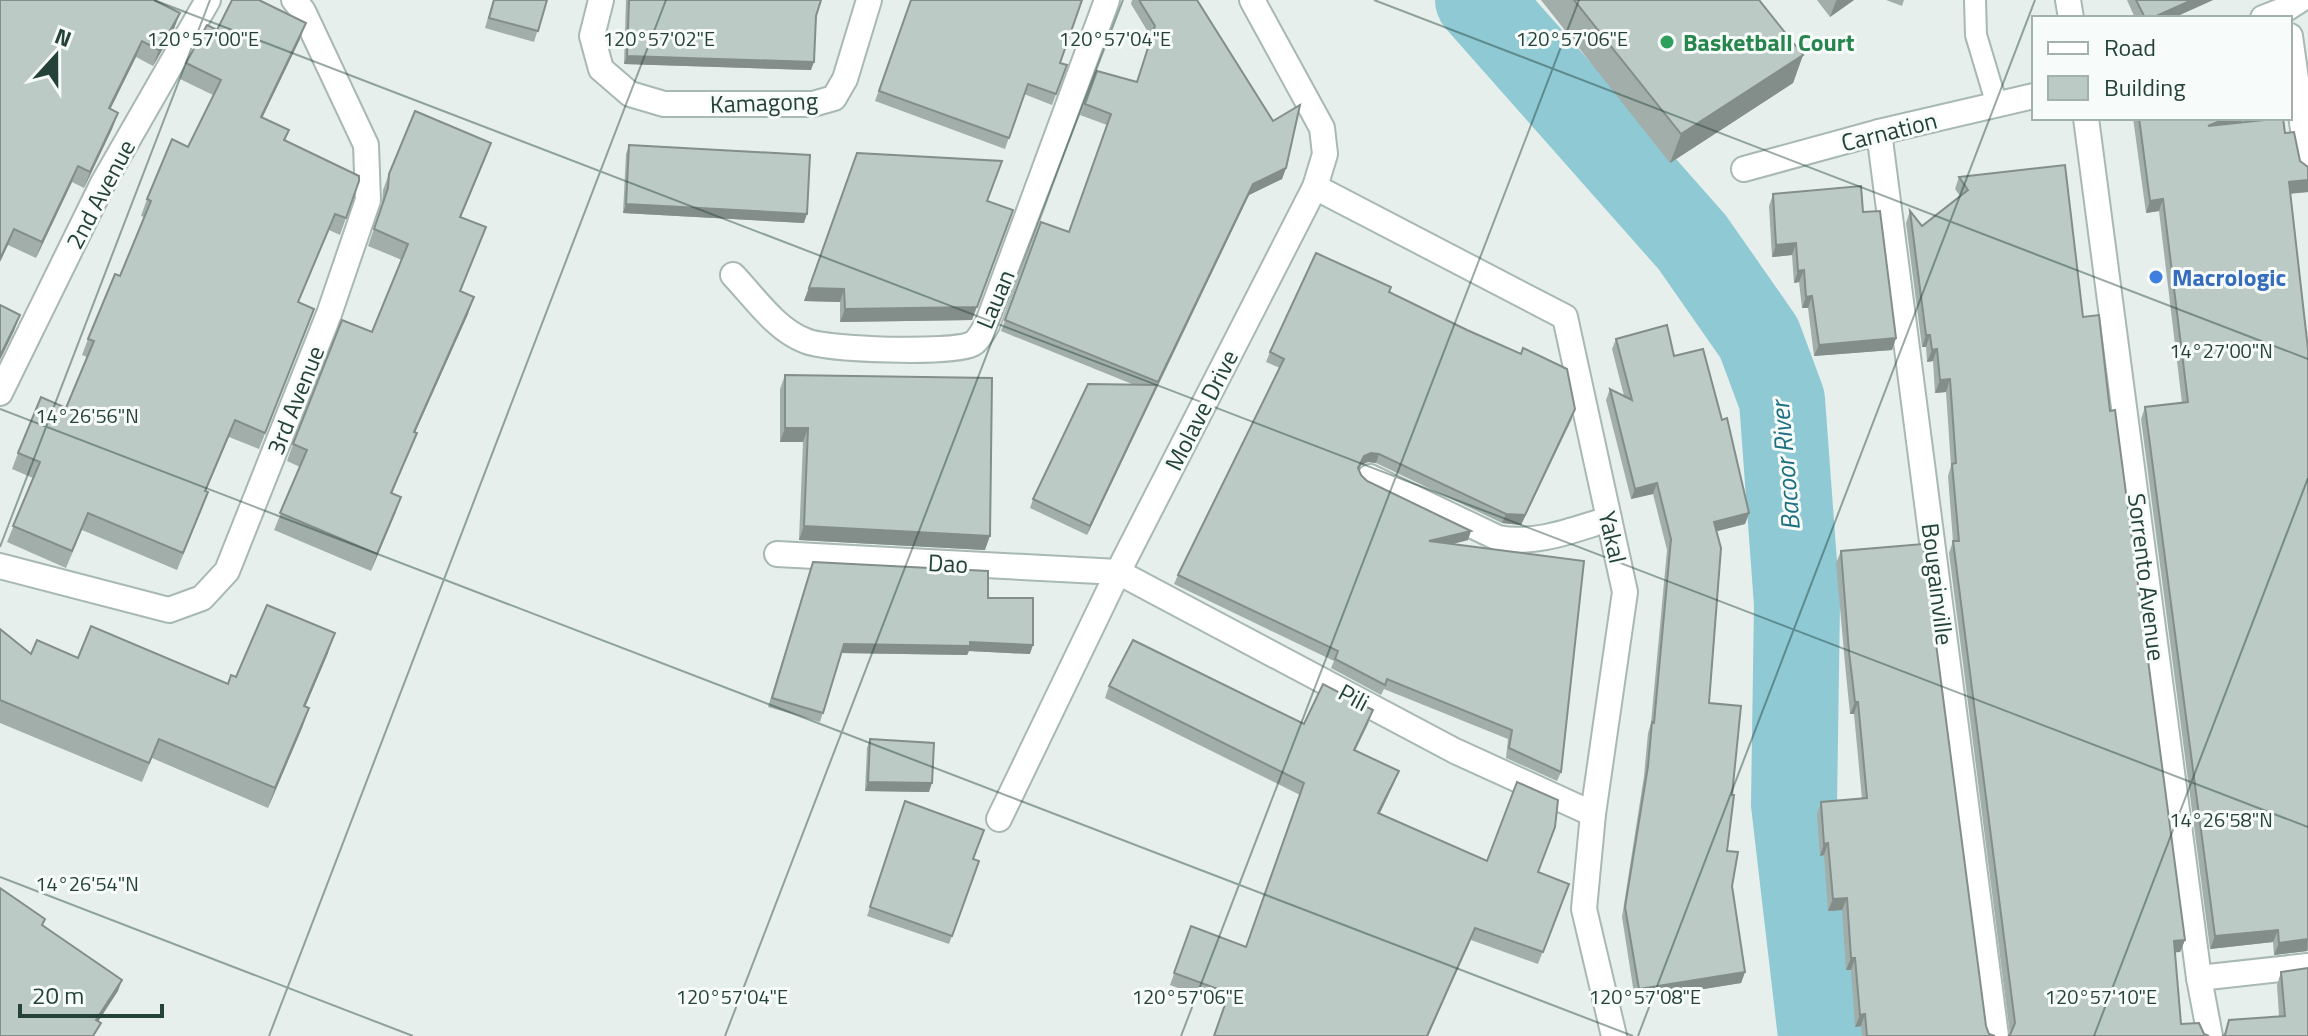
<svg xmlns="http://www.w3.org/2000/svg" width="2308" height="1036" viewBox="0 0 2308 1036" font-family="'Titillium Web',sans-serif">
	<rect width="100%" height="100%" fill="#e6efeb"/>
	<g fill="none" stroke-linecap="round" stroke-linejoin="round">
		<polyline stroke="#8ec9d4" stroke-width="86" points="1478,0 1692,242 1759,338 1782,400 1797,604 1794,804 1821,1036"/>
		<g stroke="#a8b8b2" stroke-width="24">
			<polyline id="service" points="1975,0 1976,35 1997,105"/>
		</g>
		<g stroke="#a8b8b2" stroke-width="28">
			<g id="minor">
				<polyline points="601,0 592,36 601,69 630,94 664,104 813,104 834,98 845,79 869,0"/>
				<polyline points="2068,0 2071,18"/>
				<polyline points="2263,18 2286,9 2300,0"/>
				<polyline points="2290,36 2308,165"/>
				<polyline points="2086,118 2199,978 2210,1036"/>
				<polyline points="1879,132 1996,1036"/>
				<polyline points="1744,169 1879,132 2034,96"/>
				<polyline points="1315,187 1565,317 1625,592 1593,814 1584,909 1614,1036"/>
				<path d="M733,275C754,297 776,330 806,341C828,350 951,354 972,344C978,341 983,331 987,325L1107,0"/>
				<polyline points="0,393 103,183 208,0"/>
				<path d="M1370,477L1498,538C1537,545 1572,530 1609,519"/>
				<polyline points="777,554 1118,572 1455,751 1593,814"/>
				<polyline points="0,566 169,610 202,598 227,571 329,314 368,200 366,145 303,11 294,0"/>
				<polyline points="999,819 1118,572 1315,187 1325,154 1322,128 1252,0"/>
				<polyline points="2199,978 2308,966"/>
			</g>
		</g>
		<use href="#service" stroke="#fff" stroke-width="20"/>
		<use href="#minor" stroke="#fff" stroke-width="24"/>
	</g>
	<g fill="#a1aea9">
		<polygon points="0,0 174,29 153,66 136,57 110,109 118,113 112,129 84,188 72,182 36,258 8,245"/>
		<polygon points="493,0 547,0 534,42 485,28"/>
		<polygon points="626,0 821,0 816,16 811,70 624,64"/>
		<polygon points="911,0 1060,63 1067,65 1052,105 1024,94 1005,149 875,101"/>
		<polygon points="1132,0 1192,0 1286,168 1282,179 1249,195 1087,535 1030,508 1033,499 1132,384 1001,331 1041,222 1069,232 1107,125 1080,115 1097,71 1137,82 1151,37 1131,4"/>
		<polygon points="1541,0 1759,0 1803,55 1793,83 1670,163"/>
		<polygon points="1817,0 1854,0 1830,17"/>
		<polygon points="1886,0 1904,0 1902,6"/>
		<polygon points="2127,0 2213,0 2173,18 2135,18"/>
		<polygon points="217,30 300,39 262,117 289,130 285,141 359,181 340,235 329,230 298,303 314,309 259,449 229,437 206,491 208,492 202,509 177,570 82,530 66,568 7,542 33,478 12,469 18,453 66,408 87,357 82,355 88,339 120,276 144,217 141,216 147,199 188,147 213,95 180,79 186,63"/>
		<polygon points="2133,118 2250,118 2239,123 2285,133 2300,161 2308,167 2308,192 2290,194 2308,349 2308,951 2274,955 2273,942 2210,949 2141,419 2145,407 2182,403 2159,211 2146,213"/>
		<polygon points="629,145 804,223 623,213 626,154"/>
		<polygon points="857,153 987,201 972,320 840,322 840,302 804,301"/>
		<polygon points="485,159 461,217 479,244 460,291 468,314 415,432 410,449 392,494 401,497 371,571 274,530 300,467 287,461 293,444 372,332 402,260 368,246 382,205 383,190 389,174"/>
		<polygon points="1959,177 2083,317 2110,411 2185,940 2180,952 2175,952 2010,1035 1949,553 1953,541 1948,476 1951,466 1946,392 1935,393 1933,361 1927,362 1926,347 1922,347 1906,223 1910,211 1922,226 1960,196 1955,189"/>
		<polygon points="1773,194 1863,212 1896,338 1892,350 1814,356 1808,308 1802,308 1799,282 1794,283 1792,255 1772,257 1769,206"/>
		<polygon points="1389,292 1572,419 1521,525 1502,523 1376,463 1368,462 1361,465 1359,469 1361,475 1367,481 1468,540 1452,544 1561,772 1557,781 1506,758 1508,739 1384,689 1381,695 1331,668 1334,661 1174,584 1178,575 1280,368 1266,362 1270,352"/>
		<polygon points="1616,339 1674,356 1722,420 1749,513 1745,524 1716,531 1709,703 1727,851 1745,972 1741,983 1635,1000 1622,917 1644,776 1648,733 1651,723 1667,550 1653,494 1631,499 1606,400 1610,389 1624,396 1612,349"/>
		<polygon points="785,375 985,550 799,540 803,442 780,442 780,389"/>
		<polygon points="1841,551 1986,1026 1989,1034 1995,1036 1862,1036 1861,1026 1855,1027 1851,970 1846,970 1842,910 1828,911 1824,855 1820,856 1817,814 1821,802 1862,799 1854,714 1850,714 1845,664 1836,563"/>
		<polygon points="810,571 988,598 1030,654 969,651 967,655 841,653 820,722 768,707"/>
		<polygon points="0,629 31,654 78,658 228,684 328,653 305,707 309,708 302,728 268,808 152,758 142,782 0,723"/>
		<polygon points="1109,686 1304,724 1369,722 1355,751 1394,783 1380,813 1487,861 1538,872 1569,884 1538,964 1471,940 1428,1036 1214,1036 1225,1005 1170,985 1191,926 1246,947 1300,795 1105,698"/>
		<polygon points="870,739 929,792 865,791 867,748"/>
		<polygon points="905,801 973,859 979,861 949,944 867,916"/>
		<polygon points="2281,972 2308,1036 2224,1035 2229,1020 2279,1016 2277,985"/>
	</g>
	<g fill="#838d89">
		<polygon points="1837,0 1854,0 1830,17 1836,1"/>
		<polygon points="2192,0 2213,0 2173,18 2152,18"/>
		<polygon points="180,13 174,29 153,66 159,50"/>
		<polygon points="306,23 300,39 255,133 261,117"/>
		<polygon points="142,41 136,57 103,124 109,108"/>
		<polygon points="1803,55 1793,83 1670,163 1681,134"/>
		<polygon points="627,56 814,62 811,70 624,64"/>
		<polygon points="118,113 112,129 84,188 90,172"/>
		<polygon points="2227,118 2250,118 2203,138 2208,126"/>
		<polygon points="491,143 485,159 454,233 460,217"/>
		<polygon points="78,166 72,182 36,258 42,242"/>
		<polygon points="1286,168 1282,179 1249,195 1154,393 1158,382 1253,184"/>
		<polygon points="2308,180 2308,192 2284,194 2289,182"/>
		<polygon points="2163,199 2159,211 2146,213 2150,201"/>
		<polygon points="626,204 807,214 804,223 623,213"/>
		<polygon points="1013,210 972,320 840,322 845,309"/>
		<polygon points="14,229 8,245 0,262 0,259"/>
		<polygon points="1796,243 1792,255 1772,257 1776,245"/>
		<polygon points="1804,270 1799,282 1794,283 1798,271"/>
		<polygon points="809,288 844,289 840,302 804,301"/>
		<polygon points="1812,296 1808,308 1802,308 1806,297"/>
		<polygon points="474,297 468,314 408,448 414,432"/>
		<polygon points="20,315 14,331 0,360 0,356"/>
		<polygon points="1926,335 1930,335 1926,347 1922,347"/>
		<polygon points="1896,338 1892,350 1814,356 1819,345"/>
		<polygon points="1937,349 1933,361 1927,362 1932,350"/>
		<polygon points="1950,379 1946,392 1935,393 1940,380"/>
		<polygon points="1157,385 1154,393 1087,535 1090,526"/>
		<polygon points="1575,409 1521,525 1502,523 1506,514"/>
		<polygon points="785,428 808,428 803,442 780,442"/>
		<polygon points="1371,453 1379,454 1376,463 1368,462 1361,465 1355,477 1364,456"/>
		<polygon points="1657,483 1653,494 1631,499 1635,489"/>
		<polygon points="401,497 395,514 371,571 377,554"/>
		<polygon points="1749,513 1745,524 1710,533 1714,522"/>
		<polygon points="804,526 990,536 985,550 799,540"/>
		<polygon points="1471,531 1468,540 1426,551 1429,541"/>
		<polygon points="335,633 328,653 297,726 304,706"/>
		<polygon points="970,642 1033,645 1030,654 969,651 967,655 841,653 844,644"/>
		<polygon points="1855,702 1858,702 1854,714 1850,714"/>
		<polygon points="309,708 302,728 268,808 275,788"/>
		<polygon points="1399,771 1394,783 1374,825 1378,813"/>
		<polygon points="868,782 932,783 929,792 865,791"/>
		<polygon points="1828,843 1824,855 1820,856 1824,844"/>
		<polygon points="1847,898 1842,910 1828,911 1833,899"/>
		<polygon points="1475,928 1428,1036 1427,1036"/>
		<polygon points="2278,930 2273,942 2210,949 2215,936"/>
		<polygon points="2308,939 2307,951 2274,955 2279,943"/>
		<polygon points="2185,940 2180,952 2169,953 2174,941"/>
		<polygon points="1851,958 1855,958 1851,970 1846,970"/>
		<polygon points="1745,972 1741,983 1635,1000 1639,989"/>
		<polygon points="122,980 118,991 92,1031 96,1020"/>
		<polygon points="1865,1014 1861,1026 1855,1027 1860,1015"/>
	</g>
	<g fill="#bbcac4" stroke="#838d89" stroke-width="2">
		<polygon points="0,0 154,0 180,13 159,50 142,41 109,108 118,113 90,172 78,166 42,242 14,229 0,259"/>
		<polygon points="232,0 259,0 306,23 261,117 289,130 284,140 359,176 359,181 346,218 335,214 298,302 314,309 265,433 235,420 205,491 208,492 183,553 88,513 72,551 13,526 40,462 18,453 41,397 66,408 94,341 88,339 115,274 120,276 151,201 147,199 172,139 188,147 221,80 186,63 207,25 217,30"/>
		<polygon points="494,0 547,0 538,31 489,18"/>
		<polygon points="629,0 821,0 816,16 814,62 627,56"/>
		<polygon points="911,0 1082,0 1060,63 1067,65 1056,94 1028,84 1009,138 879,91"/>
		<polygon points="1139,0 1197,0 1273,121 1300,105 1286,168 1253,184 1158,382 1005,320 1041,222 1069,232 1111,114 1085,104 1097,71 1137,82 1155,26"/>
		<polygon points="1574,0 1759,0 1803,55 1681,134"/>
		<polygon points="2136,0 2192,0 2152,18 2145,18"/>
		<polygon points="415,111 491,143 460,217 486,227 460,291 474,297 414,432 417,433 391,493 401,497 377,554 280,513 307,450 293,444 342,320 372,332 408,244 374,229 388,188 389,174"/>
		<polygon points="2139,118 2227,118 2208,126 2283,118 2285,133 2294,132 2300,161 2308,167 2308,180 2289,182 2308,349 2308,939 2279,943 2278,930 2215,936 2145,407 2188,402 2163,199 2150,201"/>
		<polygon points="629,145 810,155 807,214 626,204"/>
		<polygon points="857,153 1002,161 987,201 1013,210 977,307 845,309 844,289 809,288"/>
		<polygon points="2065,165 2083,317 2099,315 2110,411 2115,410 2185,940 2174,941 2181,1024 2199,1023 2204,1034 2209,1036 2008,1036 2010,1035 2015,1023 1953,541 1959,541 1952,464 1956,463 1950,379 1940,380 1937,349 1932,350 1930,335 1926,335 1910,211 1922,226 1968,190 1959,177"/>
		<polygon points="1861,186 1863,212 1880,211 1896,338 1819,345 1812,296 1806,297 1804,270 1798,271 1796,243 1776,245 1773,194"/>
		<polygon points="1316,253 1391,287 1389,292 1467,330 1521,354 1523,348 1567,369 1575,409 1525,515 1506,514 1379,454 1371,453 1364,456 1358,468 1361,475 1367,481 1471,531 1429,541 1584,561 1561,772 1509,748 1512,730 1387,679 1385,685 1335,659 1338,651 1178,575 1284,359 1270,352"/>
		<polygon points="0,305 20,315 0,356"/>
		<polygon points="1667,325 1674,356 1703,349 1722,420 1727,418 1749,513 1714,522 1721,548 1709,703 1741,706 1732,795 1734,795 1727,851 1738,852 1732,886 1745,972 1639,989 1625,907 1648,766 1652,722 1654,723 1671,539 1657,483 1635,489 1610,389 1632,400 1616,339"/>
		<polygon points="785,375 992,378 990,536 804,526 808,428 785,428"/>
		<polygon points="1088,384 1157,385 1090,526 1033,499"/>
		<polygon points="1923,544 1986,1026 1989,1034 1995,1036 1867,1036 1865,1014 1860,1015 1855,958 1851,958 1847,898 1833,899 1828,843 1824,844 1821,802 1867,798 1858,702 1855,702 1849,652 1841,551"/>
		<polygon points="813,562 988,571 988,598 1033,598 1033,645 970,642 970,646 844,644 823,713 772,698"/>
		<polygon points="267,605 335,633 304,706 309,708 275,788 159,739 149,763 0,700 0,629 31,654 37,640 78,658 91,626 228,684 231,675 236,677"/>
		<polygon points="1133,640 1304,724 1323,684 1373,710 1354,750 1399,771 1378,813 1487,861 1517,782 1558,800 1555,827 1538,872 1569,884 1543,952 1475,928 1427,1036 1214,1036 1229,993 1174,973 1191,926 1246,947 1304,783 1109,686"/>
		<polygon points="870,739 934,743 932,783 868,782"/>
		<polygon points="905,801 984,830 973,859 979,861 952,936 870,907"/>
		<polygon points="0,888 45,919 42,925 122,980 96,1020 101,1023 93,1036 0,1036"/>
		<polygon points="2308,968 2308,1036 2222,1036 2225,1035 2229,1020 2285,1016 2281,972"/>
	</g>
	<path fill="none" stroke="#24423a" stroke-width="2" stroke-opacity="0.45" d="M154,0L2308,827M1374,0L2308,359M0,409L1633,1036M0,547L210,0M0,877L413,1036M269,1036L666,0M725,1036L1123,0M1181,1036L1579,0M1638,1036L2035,0M2094,1036L2308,478"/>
	<circle fill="#2e9e5b" stroke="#f7fbf9" stroke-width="3" cx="1667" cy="42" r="8"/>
	<circle fill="#3f7fe0" stroke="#f7fbf9" stroke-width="3" cx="2156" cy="277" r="8"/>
	<g text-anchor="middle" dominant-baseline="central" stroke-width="6" stroke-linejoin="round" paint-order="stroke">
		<g font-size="24" font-weight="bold" fill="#27864d" stroke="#f7fbf9" text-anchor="start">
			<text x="1683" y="42">Basketball Court</text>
		</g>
		<g font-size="24" fill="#24423a" stroke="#f7fbf9">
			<text transform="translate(764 102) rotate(-2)">Kamagong</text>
			<text transform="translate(1889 131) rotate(-14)">Carnation</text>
			<text transform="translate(100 194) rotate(-62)">2nd Avenue</text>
			<text transform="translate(995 299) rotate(-67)">Lauan</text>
			<text transform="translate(295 400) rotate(-68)">3rd Avenue</text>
			<text transform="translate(1201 410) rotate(-63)">Molave Drive</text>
			<text transform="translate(1613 537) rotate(77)">Yakal</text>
			<text transform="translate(948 563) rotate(3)">Dao</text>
			<text transform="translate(2147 577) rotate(83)">Sorrento Avenue</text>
			<text transform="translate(1938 584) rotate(83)">Bougainville</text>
			<text transform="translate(1354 697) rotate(28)">Pili</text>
		</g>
		<g font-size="24" font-weight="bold" fill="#366cbe" stroke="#f7fbf9" text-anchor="start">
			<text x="2172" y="277">Macrologic</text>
		</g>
		<g font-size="26" font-style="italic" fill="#1c6f80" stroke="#f7fbf9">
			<text transform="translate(1785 466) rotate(-95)">Bacoor River</text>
		</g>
	</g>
	<g font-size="20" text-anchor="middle" fill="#24423a" stroke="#f7fbf9" stroke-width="6" stroke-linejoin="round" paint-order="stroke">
		<text x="659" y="46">120°57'02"E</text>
		<text x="1115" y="46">120°57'04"E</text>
		<text x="1572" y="46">120°57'06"E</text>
		<text x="203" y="46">120°57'00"E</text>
		<text x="2221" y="358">14°27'00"N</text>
		<text x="87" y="423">14°26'56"N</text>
		<text x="2221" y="827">14°26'58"N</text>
		<text x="87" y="891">14°26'54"N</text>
		<text x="732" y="1004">120°57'04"E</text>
		<text x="1188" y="1004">120°57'06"E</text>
		<text x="1645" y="1004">120°57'08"E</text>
		<text x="2101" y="1004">120°57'10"E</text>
	</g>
	<rect x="2032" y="16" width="260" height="104" fill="#f7fbf9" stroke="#a3b1ad" stroke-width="2"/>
	<rect x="2048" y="42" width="40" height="12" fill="#ffffff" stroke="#a3b1ad" stroke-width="2"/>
	<text x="2104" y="56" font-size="24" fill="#24423a">Road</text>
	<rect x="2048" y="76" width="40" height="24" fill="#bbcac4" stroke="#a3b1ad" stroke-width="2"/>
	<text x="2104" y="96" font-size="24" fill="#24423a">Building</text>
	<g transform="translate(56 56) rotate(21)" stroke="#f7fbf9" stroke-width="6" paint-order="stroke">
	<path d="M0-6L14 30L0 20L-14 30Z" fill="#24423a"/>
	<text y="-12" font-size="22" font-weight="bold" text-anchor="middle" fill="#24423a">N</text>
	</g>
	<path d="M20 1004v12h142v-12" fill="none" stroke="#24423a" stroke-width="4"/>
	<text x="32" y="1004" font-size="24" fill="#24423a" stroke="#f7fbf9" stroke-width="6" paint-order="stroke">20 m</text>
</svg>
